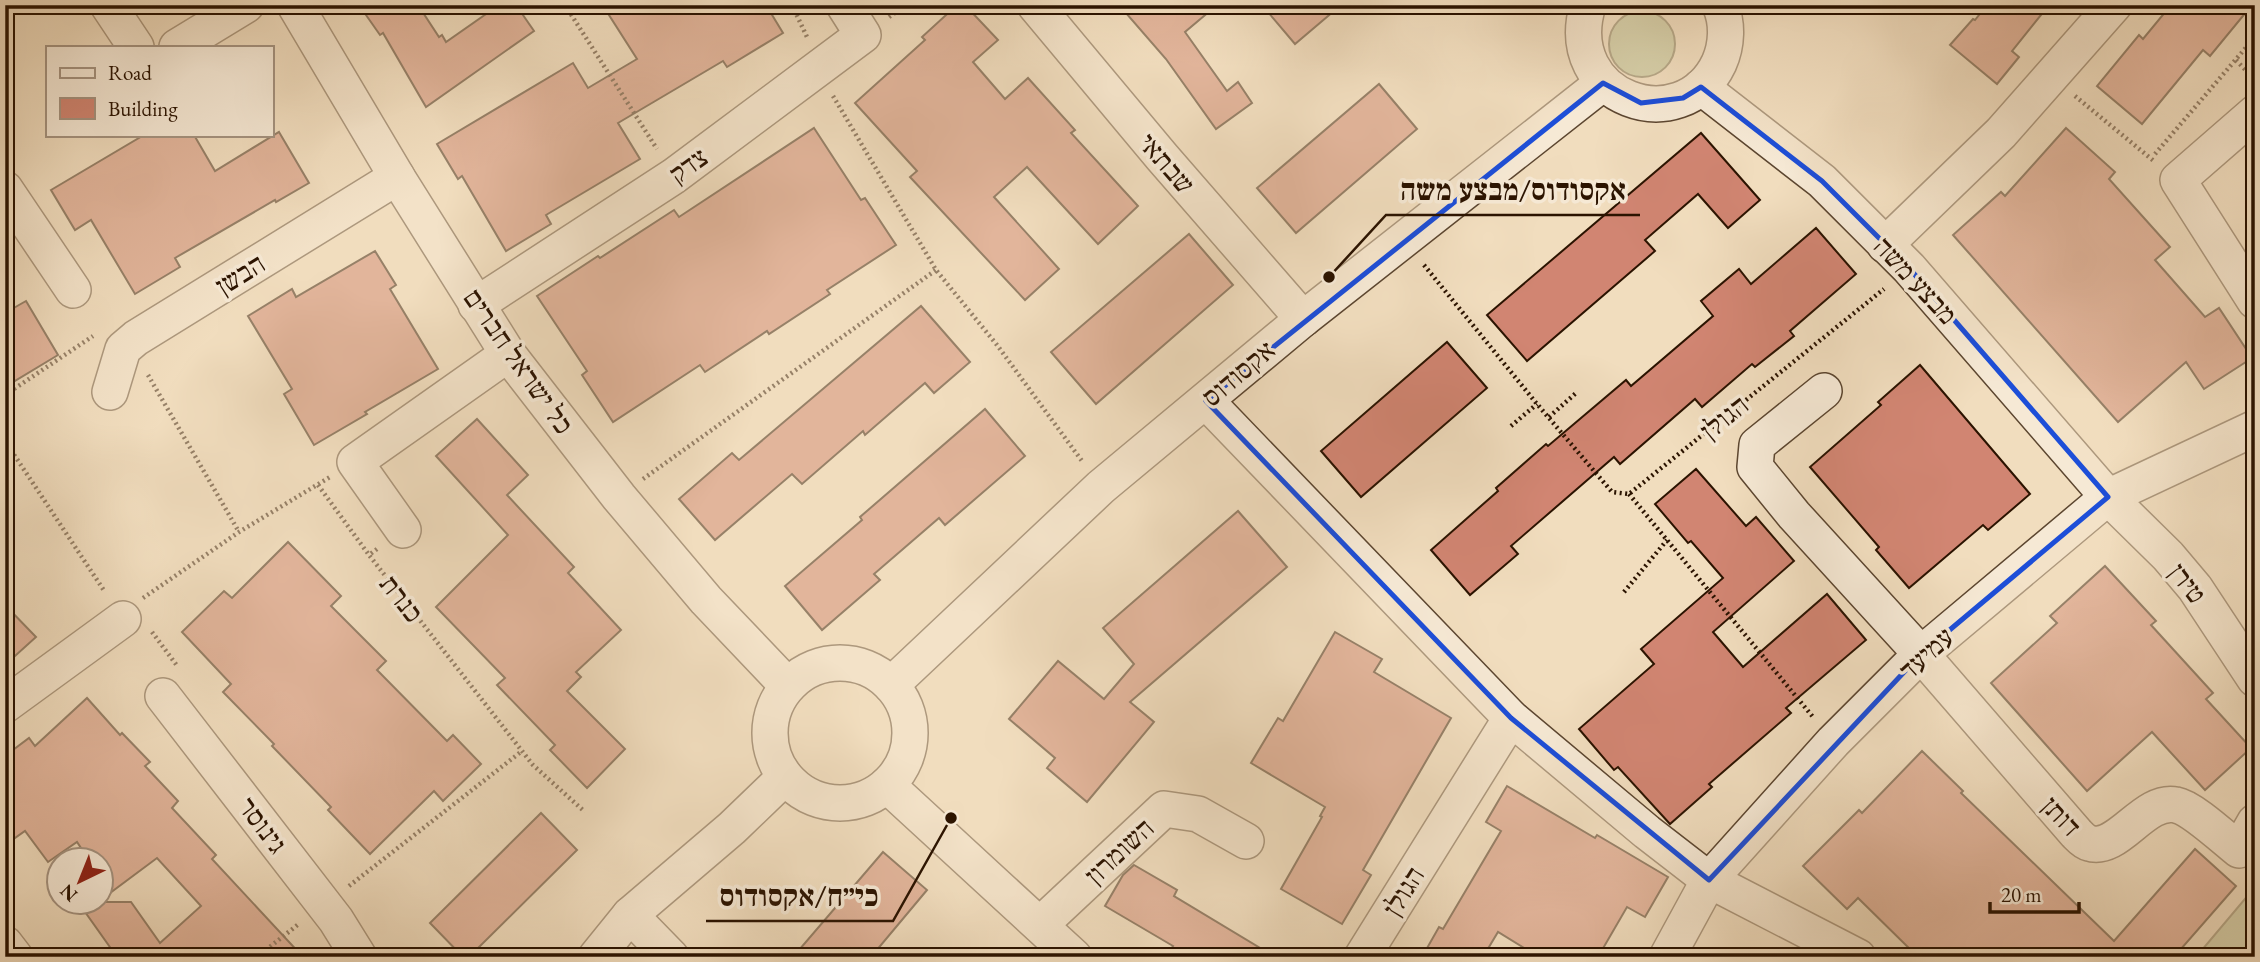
<svg xmlns="http://www.w3.org/2000/svg" width="2260" height="962" viewBox="0 0 2260 962" font-family="'EB Garamond','Frank Ruhl Libre',serif">
	<rect width="100%" height="100%" fill="#f1ddbe"/>
	<filter id="stains"><feTurbulence type="fractalNoise" baseFrequency=".00286" numOctaves="4"/><feColorMatrix values="0 0 0 0 .2 0 0 0 0 .09 0 0 0 0 .02 0 0 0 .5 -.17"/></filter>
	<radialGradient id="worn" r=".72"><stop offset=".6" stop-color="#630" stop-opacity="0"/><stop offset="1" stop-color="#630" stop-opacity=".3"/></radialGradient>
	<g fill="#b8c293" stroke="#726a4a" stroke-width="2">
		<circle cx="1642" cy="44" r="33"/>
		<polygon points="2255,887 2255,957 2196,957"/>
	</g>
	<g fill="#d18572" stroke="#2b1300" stroke-width="2">
		<polygon points="359,5 418,5 439,37 442,35 446,42 499,5 516,5 534,31 426,107 383,33 380,35"/>
		<polygon points="626,5 766,5 783,33 727,67 723,61 618,123 640,159 546,215 551,224 506,251 462,176 458,179 437,144 573,63 588,88 637,59 609,15"/>
		<polygon points="957,5 965,5 998,40 973,62 1005,99 1028,78 1075,130 1071,133 1138,206 1098,244 1027,167 994,197 1059,269 1025,300 910,177 917,171 855,103 925,40 922,37"/>
		<polygon points="1119,5 1217,5 1185,32 1227,91 1238,82 1252,103 1216,129 1166,59"/>
		<polygon points="1262,5 1341,5 1295,44"/>
		<polygon points="1987,5 2049,5 2012,51 2019,57 1997,84 1950,45 1973,19 1975,20"/>
		<polygon points="2171,5 2252,5 2210,56 2203,50 2142,124 2097,86 2139,35 2143,39"/>
		<polygon points="1379,84 1417,129 1296,233 1257,188"/>
		<polygon points="814,128 861,200 865,198 896,245 827,290 830,294 769,334 767,331 705,372 700,365 613,422 582,375 587,371 537,296 598,256 600,258 674,210 679,217"/>
		<polygon points="2066,128 2115,172 2109,179 2170,247 2155,260 2205,317 2219,308 2252,358 2204,389 2186,362 2118,422 1953,235 2001,192 2005,196"/>
		<polygon points="279,132 309,183 276,202 275,200 175,258 180,267 135,294 91,220 75,230 51,190 144,135 194,135 215,171"/>
		<polygon points="1701,133 1760,200 1728,228 1698,194 1645,240 1655,251 1527,361 1487,315"/>
		<polygon points="1816,228 1856,274 1790,331 1794,336 1755,367 1752,364 1702,407 1695,399 1620,464 1614,457 1511,546 1518,554 1470,595 1431,550 1498,491 1496,488 1546,444 1548,446 1626,380 1631,386 1713,316 1701,301 1739,269 1751,284"/>
		<polygon points="1189,234 1233,285 1096,404 1051,352"/>
		<polygon points="375,251 396,285 390,289 438,369 365,412 367,414 314,445 284,394 292,389 248,316 292,289 296,297"/>
		<polygon points="26,301 58,355 13,382 5,368 5,313"/>
		<polygon points="921,306 970,362 934,393 925,383 865,435 863,431 802,484 792,474 715,540 679,499 732,453 739,460"/>
		<polygon points="1447,342 1487,388 1361,497 1321,451"/>
		<polygon points="1920,365 2030,494 1988,530 1983,525 1909,588 1876,550 1879,547 1810,467 1881,405 1878,402"/>
		<polygon points="985,409 1025,456 945,525 939,518 874,574 880,580 822,630 785,586 862,520 860,517"/>
		<polygon points="477,419 528,475 507,495 574,567 568,573 621,630 576,672 581,677 567,691 625,749 587,788 550,750 555,745 497,685 505,678 436,607 508,535 436,456"/>
		<polygon points="1696,469 1746,526 1756,517 1794,561 1713,632 1743,667 1827,594 1866,640 1786,708 1791,713 1709,784 1712,787 1670,824 1618,767 1614,770 1579,729 1654,664 1641,649 1723,578 1691,541 1688,543 1655,504"/>
		<polygon points="1238,511 1287,567 1130,702 1154,722 1087,802 1047,768 1055,758 1009,719 1058,661 1104,699 1134,664 1103,628"/>
		<polygon points="288,542 341,596 331,606 386,661 377,670 447,741 453,735 481,764 443,801 434,791 370,854 328,810 331,807 272,746 274,744 223,692 231,684 182,632 224,591 232,598"/>
		<polygon points="2105,566 2156,621 2151,625 2213,693 2206,699 2251,748 2205,790 2152,732 2087,791 1991,683 2057,623 2050,616"/>
		<polygon points="5,605 36,637 5,665"/>
		<polygon points="1335,632 1382,659 1374,672 1451,718 1363,870 1371,875 1342,924 1281,889 1322,817 1320,816 1325,807 1251,763 1278,718 1283,721"/>
		<polygon points="87,698 120,735 122,733 150,762 145,766 178,801 172,808 216,855 212,859 303,957 117,957 78,902 131,902 160,943 201,906 157,858 110,893 102,879 102,860 89,860 77,842 48,862 25,831 5,845 5,756 29,738 35,746"/>
		<polygon points="1922,751 1963,791 1961,793 2114,941 2195,849 2236,886 2174,957 1918,957 1858,898 1847,909 1803,866 1859,810 1862,813"/>
		<polygon points="1507,786 1595,838 1597,835 1668,877 1645,917 1627,907 1598,957 1539,957 1498,932 1483,957 1422,957 1439,927 1443,929 1501,831 1486,822"/>
		<polygon points="541,813 577,850 469,957 463,957 430,923"/>
		<polygon points="883,852 927,890 871,957 793,957"/>
		<polygon points="1134,865 1177,890 1174,896 1275,957 1166,957 1173,946 1105,906 1123,875"/>
	</g>
	<g fill="none" stroke-linecap="round" stroke-linejoin="round">
		<g stroke="#5c4630" stroke-width="38">
			<g id="minor">
				<polyline points="108,5 136,47"/>
				<polyline points="295,5 397,177 508,354 619,497 706,600 787,685"/>
				<polyline points="1035,5 1162,157 1303,319"/>
				<path d="M1588,5C1559,99 1682,141 1719,63C1727,45 1728,23 1720,5"/>
				<polyline points="177,47 246,5"/>
				<polyline points="1701,87 1822,181 1909,268 2108,497 2168,556 2195,588 2255,679"/>
				<polyline points="2255,113 2178,180 2255,301"/>
				<polyline points="5,189 73,290"/>
				<polyline points="1885,245 2001,133 2114,5"/>
				<polyline points="476,305 674,176 863,35 844,5"/>
				<path d="M1824,391L1757,445L1755,467L1794,515L1921,654L2076,833C2079,836 2084,842 2089,843C2118,853 2144,798 2176,805C2192,808 2225,839 2239,850L2255,822"/>
				<polyline points="110,392 123,349 136,338 397,177"/>
				<polyline points="1206,401 1511,718 1647,832 1709,880 1858,957"/>
				<polyline points="403,530 355,462 508,354"/>
				<circle cx="840" cy="733" r="70"/>
				<polyline points="891,685 1101,487 1303,319 1603,83"/>
				<polyline points="163,696 336,920 359,957"/>
				<polyline points="5,705 123,619"/>
				<polyline points="887,785 1074,957"/>
				<polyline points="630,915 671,957"/>
				<polyline points="1040,925 1164,809 1198,814 1246,841"/>
				<polyline points="5,944 15,957"/>
				<polyline points="596,957 630,915 732,828 785,777"/>
				<polyline points="1362,957 1511,718"/>
				<polyline points="1667,957 1709,880 1833,742 1921,654 2108,497 2255,428"/>
			</g>
		</g>
		<g stroke="#2b1300" stroke-width="4.5" stroke-dasharray="2 3.5" stroke-linecap="butt">
			<polyline points="565,5 657,149"/>
			<polyline points="792,5 807,37"/>
			<polyline points="889,17 906,5"/>
			<polyline points="2236,60 2255,80"/>
			<polyline points="833,96 936,270 997,345 1082,461"/>
			<polyline points="2075,96 2155,162"/>
			<polyline points="2155,154 2255,37"/>
			<polyline points="1424,265 1537,404 1612,492 1629,494 1884,289"/>
			<polyline points="148,375 239,532"/>
			<polyline points="5,395 93,336"/>
			<polyline points="1549,417 1576,393"/>
			<polyline points="1511,426 1537,404"/>
			<polyline points="5,441 105,592"/>
			<polyline points="643,479 936,270"/>
			<polyline points="318,485 369,555"/>
			<polyline points="1629,494 1813,717"/>
			<polyline points="377,549 369,555 522,751 533,765 585,812"/>
			<polyline points="1624,592 1667,540"/>
			<polyline points="143,598 239,532 330,477"/>
			<polyline points="152,632 178,667"/>
			<polyline points="349,886 522,751"/>
			<polyline points="257,957 300,923"/>
		</g>
		<use href="#minor" stroke="#f6e9d5" stroke-width="35"/>
	</g>
	<path d="M0 0H2260V962H0ZM1603,83L1641,103L1683,98L1701,87L1822,181L1909,268L2108,497L1921,654L1709,880L1511,718L1206,401Z" fill="#f1ddbe" fill-opacity=".55" fill-rule="evenodd"/>
	<path fill="none" stroke="#1d4ed8" stroke-width="5" stroke-linejoin="round" d="M1603,83L1641,103L1683,98L1701,87L1822,181L1909,268L2108,497L1921,654L1709,880L1511,718L1206,401Z"/>
	<g text-anchor="middle" dominant-baseline="central" stroke-width="7" stroke-linejoin="round" paint-order="stroke">
		<g font-size="28" fill="#2b1300" stroke="#f6e9d5">
			<text transform="translate(1167 163) rotate(49)">שבתאי</text>
			<text transform="translate(688 165) rotate(-36)">צדק</text>
			<text transform="translate(240 274) rotate(-32)">הבשן</text>
			<text transform="translate(1916 280) rotate(47)">מבצע משה</text>
			<text transform="translate(519 361) rotate(55)">כל ישראל חברים</text>
			<text transform="translate(1238 373) rotate(-40)">אקסודוס</text>
			<text transform="translate(1724 417) rotate(-39)">הגולן</text>
			<text transform="translate(2188 583) rotate(52)">טירן</text>
			<text transform="translate(402 598) rotate(52)">כנרת</text>
			<text transform="translate(1926 653) rotate(-42)">עמיעד</text>
			<text transform="translate(2062 816) rotate(47)">דותן</text>
			<text transform="translate(263 825) rotate(53)">גינוסר</text>
			<text transform="translate(1119 851) rotate(-43)">השומרון</text>
			<text transform="translate(1403 891) rotate(-58)">הגולן</text>
		</g>
	</g>
	<path fill="none" stroke="#2b1300" stroke-width="2.5" d="M1329 277L1386 215H1640M951 818L893 921H706"/>
	<g fill="#2b1300" stroke="#f6e9d5" stroke-width="2.5">
		<circle cx="1329" cy="277" r="7"/>
		<circle cx="951" cy="818" r="7"/>
	</g>
	<g font-size="30" text-anchor="middle" font-weight="bold" fill="#2b1300" stroke="#f6e9d5" stroke-width="7" stroke-linejoin="round" paint-order="stroke">
		<text x="1513" y="200">אקסודוס/מבצע משה</text>
		<text x="799" y="906">כי״ח/אקסודוס</text>
	</g>
	<rect width="2260" height="962" fill="none" stroke="#f1ddbe" stroke-width="28"/>
	<rect x="7" y="7" width="2246" height="948" fill="none" stroke="#2b1300" stroke-width="3.5"/>
	<rect x="14" y="14" width="2232" height="934" fill="none" stroke="#2b1300" stroke-width="2"/>
	<rect x="46" y="46" width="228" height="91" fill="#f6e9d5" stroke="#a59380" stroke-width="2"/>
	<rect x="60" y="68" width="35" height="10" fill="#f6e9d5" stroke="#a59380" stroke-width="2"/>
	<text x="108" y="80" font-size="21" fill="#2b1300">Road</text>
	<rect x="60" y="98" width="35" height="21" fill="#d18572" stroke="#a59380" stroke-width="2"/>
	<text x="108" y="116" font-size="21" fill="#2b1300">Building</text>
	<g transform="translate(80 881) rotate(223)"><circle r="33" fill="#f6e9d5" stroke="#a59380" stroke-width="2"/>
	<path d="M0-5L12 26L0 18L-12 26Z" fill="#8f2418"/>
	<text y="-10" font-size="19" font-weight="bold" text-anchor="middle" fill="#2b1300">N</text>
	</g>
	<path d="M1990 902v10h89v-10" fill="none" stroke="#2b1300" stroke-width="3.5"/>
	<text x="2001" y="902" font-size="21" fill="#2b1300" stroke="#f6e9d5" stroke-width="5" paint-order="stroke">20 m</text>
	<rect width="100%" height="100%" filter="url(#stains)"/>
	<rect width="100%" height="100%" fill="url(#worn)"/>
</svg>
